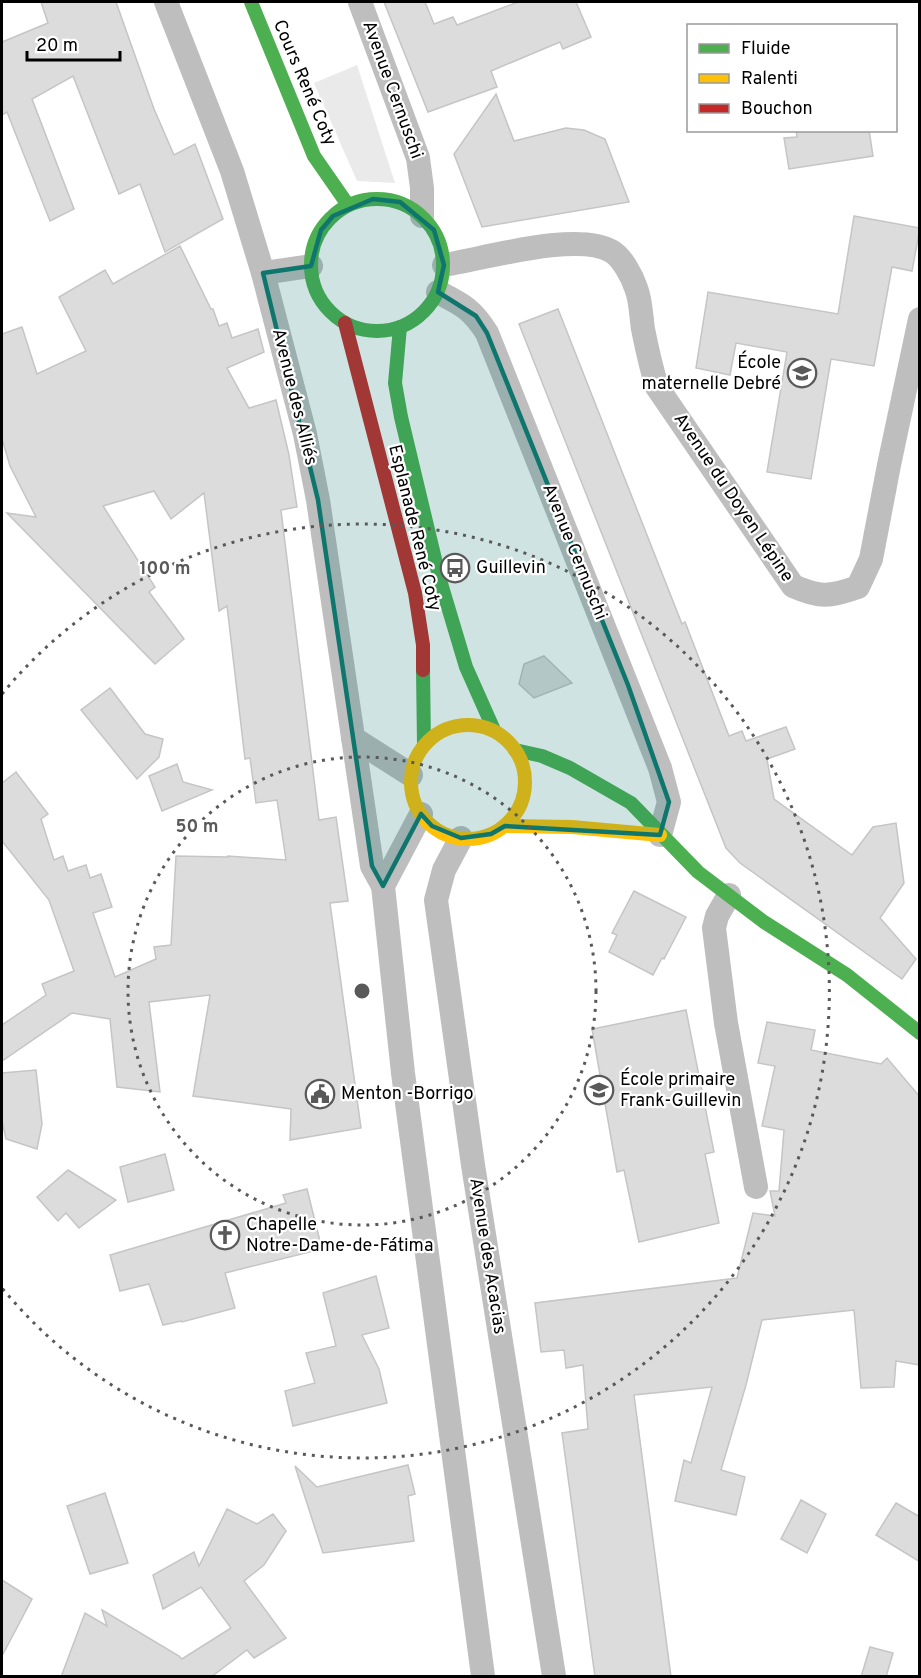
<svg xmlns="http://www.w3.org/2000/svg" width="921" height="1678" viewBox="0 0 921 1678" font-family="Overpass,sans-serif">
	<rect width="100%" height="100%" fill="#fff"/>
	<polygon fill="#eaeaea" points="357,65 395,183 357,181 314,83"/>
	<g fill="#dcdcdc" stroke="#c5c5c5" stroke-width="1.5">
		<polygon points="41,2 116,2 154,109 174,155 195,144 223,219 165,252 140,184 119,194 73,76 32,99 74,209 50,221 7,112 2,115 2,42 48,23"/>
		<polygon points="384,2 425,2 434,24 453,17 457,25 518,2 576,2 591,37 563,49 560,42 491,71 497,87 428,112"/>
		<polygon points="496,94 514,141 566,128 584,130 605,139 629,202 482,227 454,154"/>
		<polygon points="796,130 869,130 873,156 789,169 784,138 797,137"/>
		<polygon points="854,216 920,228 912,271 892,267 874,366 831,359 811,479 767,472 787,352 736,343 730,375 696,368 708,292 838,314"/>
		<polygon points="180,246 211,309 213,309 219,326 227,323 232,338 258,329 264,352 227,368 249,408 276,400 289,455 297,507 281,510 319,820 336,817 348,901 330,903 361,1128 290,1140 291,1109 193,1096 210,995 149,1002 160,1092 117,1087 110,1019 72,1013 2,1061 2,1025 46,995 42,984 74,971 49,900 2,841 2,783 16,772 48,814 41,819 54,860 63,856 68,871 86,865 90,878 101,874 112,907 93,913 115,977 156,959 154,947 171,945 176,856 228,857 228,856 286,860 277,800 256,803 250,758 245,759 227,606 219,611 204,493 171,519 154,491 103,506 155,587 149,592 184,639 155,664 7,513 36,517 10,466 2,439 2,334 22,327 37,374 86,351 59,297 105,270 113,284"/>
		<polygon points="558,309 682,624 685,622 729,736 742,731 746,741 786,727 795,749 767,759 774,799 852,855 873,827 896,823 904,883 880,918 916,959 902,979 740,863 726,848 519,324"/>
		<polygon points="544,656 572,683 534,698 519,684 524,664"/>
		<polygon points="110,688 145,734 163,739 159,757 137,779 81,710"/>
		<polygon points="177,764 183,782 212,790 162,811 149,776"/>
		<polygon points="634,891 686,917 664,959 662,958 653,975 609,952 617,935 612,933"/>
		<polygon points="686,1010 714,1152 705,1154 719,1223 639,1242 624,1170 617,1172 592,1029"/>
		<polygon points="767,1022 815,1030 811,1050 881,1064 887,1058 920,1097 920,1365 896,1361 894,1387 861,1388 854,1310 762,1320 746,1385 721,1470 745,1477 736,1515 675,1501 684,1460 691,1463 712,1387 634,1395 671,1677 595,1677 562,1433 588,1429 583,1365 566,1368 564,1350 541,1352 535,1303 737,1278 753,1213 775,1216 770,1191 779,1191 784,1130 762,1126 775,1066 758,1063"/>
		<polygon points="36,1070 42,1124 37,1149 6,1139 2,1121 2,1073"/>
		<polygon points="165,1154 174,1190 128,1202 120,1167"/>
		<polygon points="68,1170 116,1200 79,1228 66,1213 58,1221 37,1197"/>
		<polygon points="307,1189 322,1249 225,1273 235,1308 182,1322 181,1321 163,1325 149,1284 120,1291 110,1255 286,1203 283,1195"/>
		<polygon points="376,1276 389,1328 362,1335 379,1369 387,1403 293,1426 285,1391 315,1383 306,1353 336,1346 323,1293"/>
		<polygon points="408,1465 415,1494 408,1496 414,1541 323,1553 295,1466 317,1487"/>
		<polygon points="105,1493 128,1563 90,1574 67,1506"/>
		<polygon points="801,1500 826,1514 807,1553 781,1539"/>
		<polygon points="896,1503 920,1517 920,1562 876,1535"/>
		<polygon points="227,1509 257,1524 273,1514 286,1531 264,1565 244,1581 286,1638 254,1658 247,1650 211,1677 61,1677 85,1613 107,1626 102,1610 179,1656 182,1659 231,1628 201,1587 163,1609 153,1575 194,1552 199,1566"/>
		<polygon points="2,1580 32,1599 2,1656"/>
		<polygon points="870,1647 893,1653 886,1677 861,1677"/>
	</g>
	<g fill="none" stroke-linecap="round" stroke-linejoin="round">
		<g stroke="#bebebe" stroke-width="24">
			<polyline points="166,2 232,171 263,273 305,434 318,500 372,866 383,886 403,1073 483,1676"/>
			<polyline points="360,2 418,158 422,188 422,216"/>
			<path d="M444,265C483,259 577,231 611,251C622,257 632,276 636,288C641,300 641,316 643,329C647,349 651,367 657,387L793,586C820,598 830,597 858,587L871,559L889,465L920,319"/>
			<polyline points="263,273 311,266"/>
			<path d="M438,292C463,305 472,309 487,333L660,768L669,802L660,835"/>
			<polyline points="353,738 411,775"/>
			<polyline points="461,838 444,870 436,900 473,1165 554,1676"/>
			<polyline points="383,886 421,814"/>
			<polyline points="729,895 717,916 714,928 726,1023 756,1187"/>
		</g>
		<g stroke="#4caf50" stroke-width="14">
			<polyline points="251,2 314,156 348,205"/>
			<circle cx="377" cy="265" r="66"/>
			<polyline points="400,327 395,383 401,417 440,580 466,667 494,730"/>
			<polyline points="423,670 424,745"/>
			<polyline points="515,750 542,756 570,768 631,803 698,872 764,922 847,975 920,1033"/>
		</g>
		<g stroke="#ffc107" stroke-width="14">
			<circle cx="468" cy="782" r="57"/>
			<polyline points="505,826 572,827 660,835"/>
		</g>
		<polyline stroke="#c62828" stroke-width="14" points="345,323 415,593 423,645 423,670"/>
	</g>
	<path fill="#0f766e" fill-opacity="0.2" stroke="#0f766e" stroke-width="4.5" stroke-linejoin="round" d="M373,199L400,202L434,230L444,265L438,292L476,316L487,333L628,685L669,802L660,835L505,826L491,834L461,838L432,826L421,814L383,886L372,866L318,500L263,273L311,266L321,230L333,216Z"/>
	<g fill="none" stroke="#595959" stroke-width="3" stroke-dasharray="3 6">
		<circle cx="362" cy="991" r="234"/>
		<path d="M2 694A467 467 0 1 1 2 1288"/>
	</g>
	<defs>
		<g id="school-ring" transform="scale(1.5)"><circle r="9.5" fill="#fff" stroke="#595959" stroke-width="1.5"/><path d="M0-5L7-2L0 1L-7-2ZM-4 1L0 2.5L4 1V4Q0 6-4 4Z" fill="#595959"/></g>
		<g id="bus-ring" transform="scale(1.5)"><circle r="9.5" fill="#fff" stroke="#595959" stroke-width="1.5"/><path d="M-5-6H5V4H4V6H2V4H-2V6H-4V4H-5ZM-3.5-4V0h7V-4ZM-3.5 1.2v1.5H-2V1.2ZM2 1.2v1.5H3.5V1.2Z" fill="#595959"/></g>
		<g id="civic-ring" transform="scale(1.5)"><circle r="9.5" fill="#fff" stroke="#595959" stroke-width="1.5"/><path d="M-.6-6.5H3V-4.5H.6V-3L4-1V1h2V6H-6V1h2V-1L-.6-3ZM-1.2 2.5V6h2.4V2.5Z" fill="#595959"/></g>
		<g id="church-ring" transform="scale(1.5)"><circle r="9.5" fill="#fff" stroke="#595959" stroke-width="1.5"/><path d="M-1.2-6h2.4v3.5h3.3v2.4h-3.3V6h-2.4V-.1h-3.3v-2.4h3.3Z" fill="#595959"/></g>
	</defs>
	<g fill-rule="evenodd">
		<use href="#school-ring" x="802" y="373"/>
		<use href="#bus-ring" x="455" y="568"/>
		<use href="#school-ring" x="599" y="1090"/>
		<use href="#civic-ring" x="320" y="1094"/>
		<use href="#church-ring" x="225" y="1235"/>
	</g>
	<g text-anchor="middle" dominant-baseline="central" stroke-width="4.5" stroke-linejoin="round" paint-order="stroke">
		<g font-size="18" fill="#000" stroke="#fff">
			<text transform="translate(304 83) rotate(67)">Cours René Coty</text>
			<text transform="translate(392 90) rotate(70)">Avenue Cernuschi</text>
			<text transform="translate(294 397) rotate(76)">Avenue des Alliés</text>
			<text transform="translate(733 498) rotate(56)">Avenue du Doyen Lépine</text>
			<text transform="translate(414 528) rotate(76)">Esplanade René Coty</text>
			<text transform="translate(574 552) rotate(68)">Avenue Cernuschi</text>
			<text transform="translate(487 1256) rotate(81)">Avenue des Acacias</text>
		</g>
		<g font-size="18" fill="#000" stroke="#fff" text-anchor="start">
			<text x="781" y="363" text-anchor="end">École<tspan x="781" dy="21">maternelle Debré</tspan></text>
			<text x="476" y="568">Guillevin</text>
			<text x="620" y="1080">École primaire<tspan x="620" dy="21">Frank-Guillevin</tspan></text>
			<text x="341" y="1094">Menton -Borrigo</text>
			<text x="246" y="1225">Chapelle<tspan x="246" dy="21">Notre-Dame-de-Fátima</tspan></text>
		</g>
	</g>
	<circle cx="362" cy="991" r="9" fill="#595959" stroke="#fff" stroke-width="3"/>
	<g font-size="18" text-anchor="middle" font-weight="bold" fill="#595959" stroke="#fff" stroke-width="4.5" stroke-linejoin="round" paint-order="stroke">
		<text x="165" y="574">100 m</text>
		<text x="197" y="832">50 m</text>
	</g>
	<rect width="921" height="1678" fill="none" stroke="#000000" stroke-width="6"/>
	<rect x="687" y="24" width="210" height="108" fill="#ffffff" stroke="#999999" stroke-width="1.5"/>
	<rect x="699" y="44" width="30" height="9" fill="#4caf50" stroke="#999999" stroke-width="1.5"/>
	<text x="741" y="54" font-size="18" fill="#000000">Fluide</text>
	<rect x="699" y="74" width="30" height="9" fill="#ffc107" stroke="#999999" stroke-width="1.5"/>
	<text x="741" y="84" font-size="18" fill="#000000">Ralenti</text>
	<rect x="699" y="104" width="30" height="9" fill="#c62828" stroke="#999999" stroke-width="1.5"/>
	<text x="741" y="114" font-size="18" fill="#000000">Bouchon</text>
	<path d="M27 51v9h93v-9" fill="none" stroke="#000000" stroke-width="3"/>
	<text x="36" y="51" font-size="18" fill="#000000" stroke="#ffffff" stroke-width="4.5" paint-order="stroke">20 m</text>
</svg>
